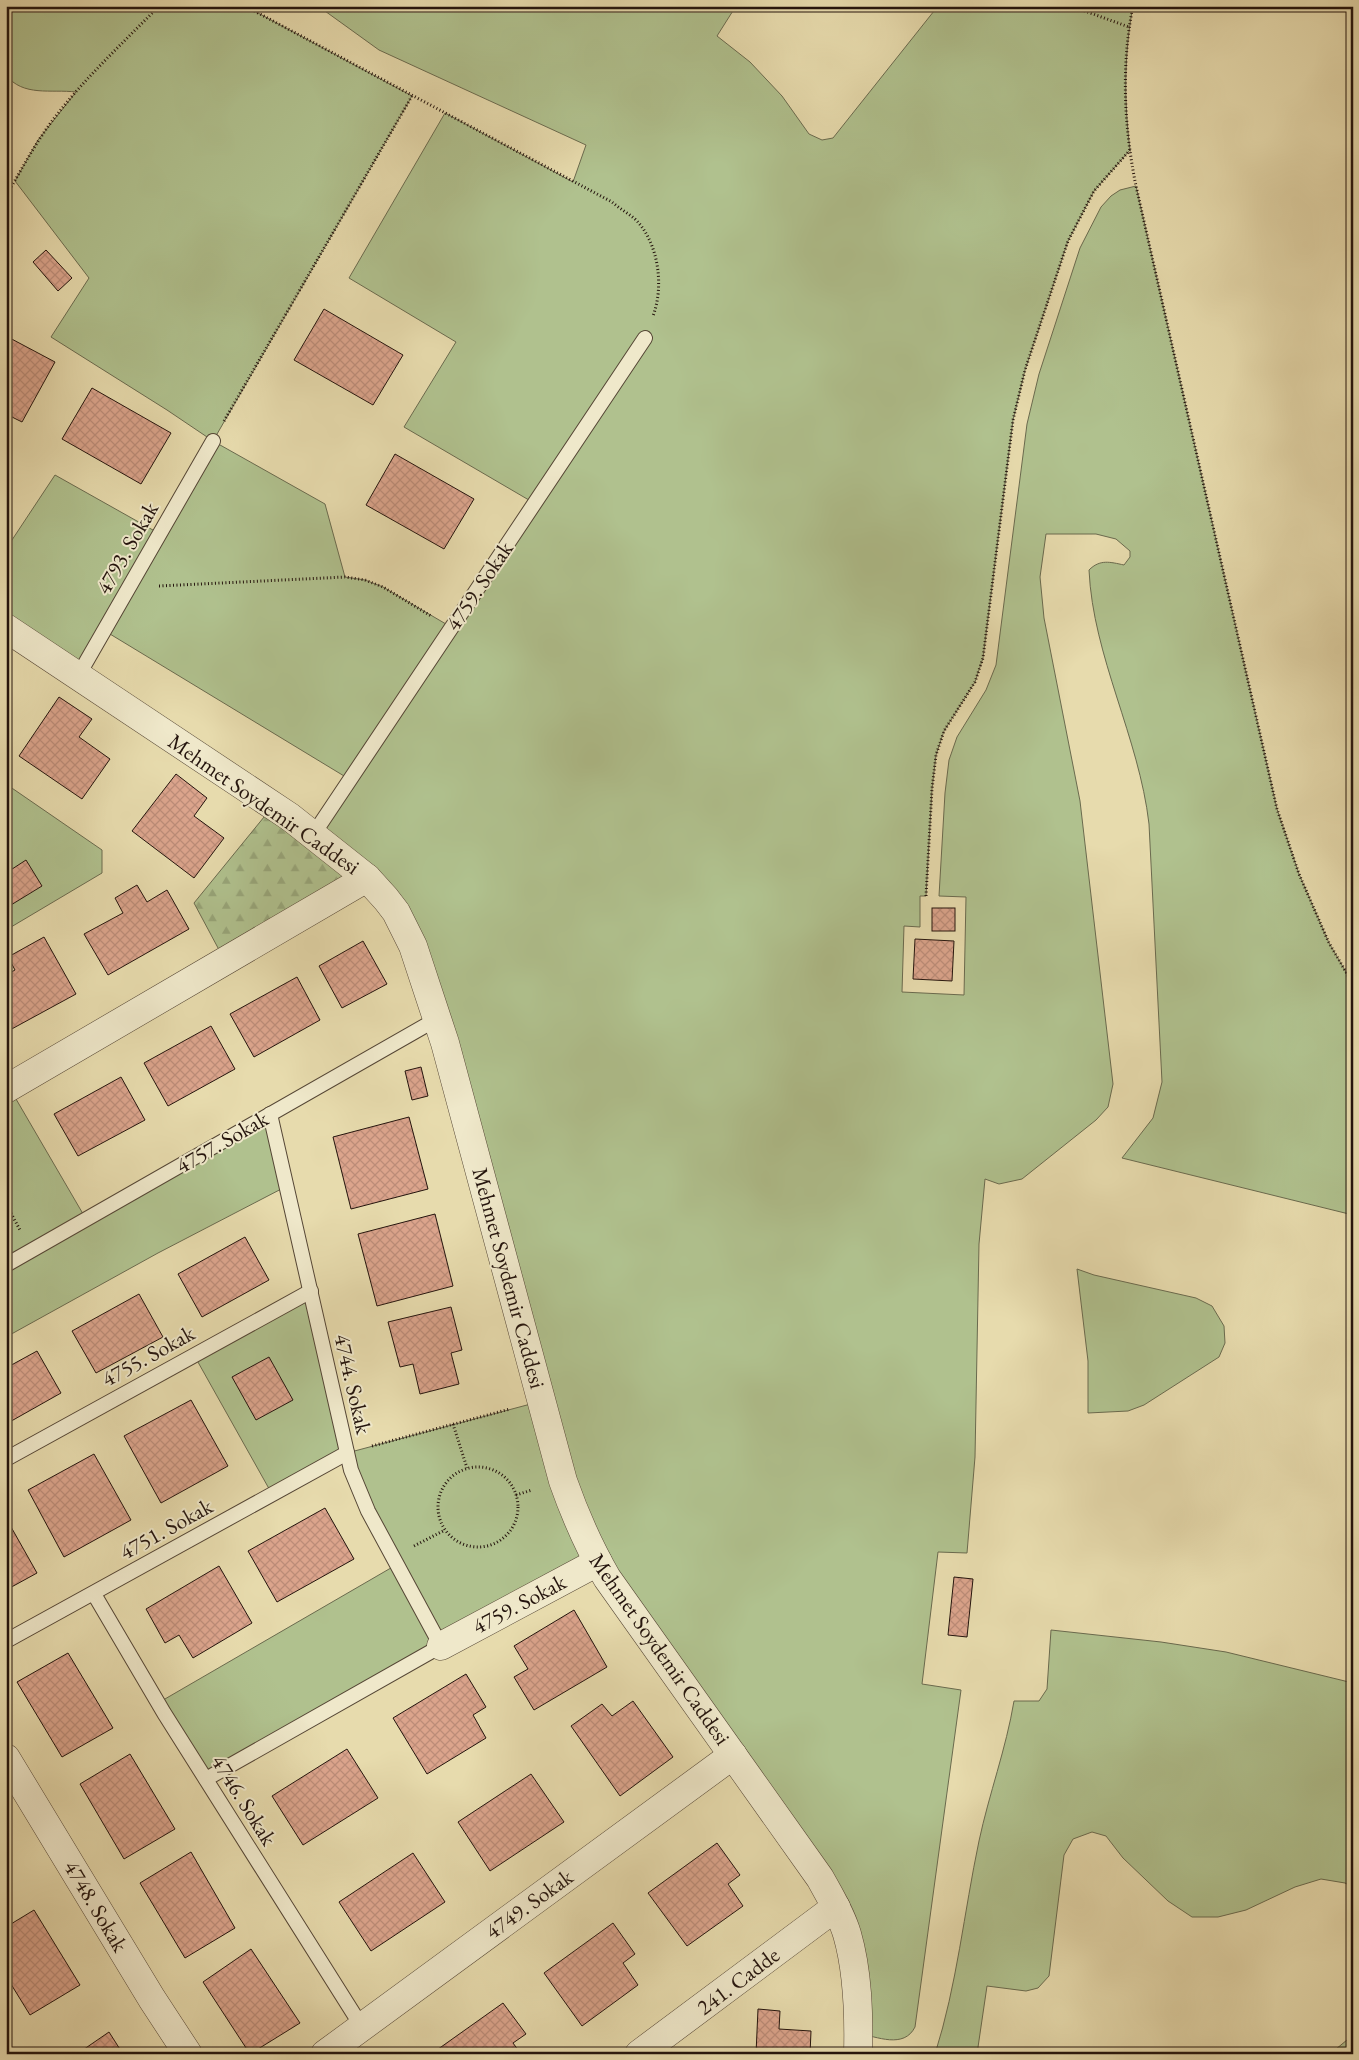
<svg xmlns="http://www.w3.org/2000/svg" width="1359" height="2060" viewBox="0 0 1359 2060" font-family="'EB Garamond',serif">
	<defs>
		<pattern id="forest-firs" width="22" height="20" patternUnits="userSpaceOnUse" patternTransform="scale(1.25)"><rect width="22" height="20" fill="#b0c18e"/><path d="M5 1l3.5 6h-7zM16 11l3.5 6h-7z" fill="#97a579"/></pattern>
		<pattern id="building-cross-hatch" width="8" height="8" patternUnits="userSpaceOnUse" patternTransform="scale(1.25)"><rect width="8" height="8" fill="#dba48c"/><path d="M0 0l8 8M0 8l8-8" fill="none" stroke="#bc8c78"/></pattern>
	</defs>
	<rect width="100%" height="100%" fill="#e7dbad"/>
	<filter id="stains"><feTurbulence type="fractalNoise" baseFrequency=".004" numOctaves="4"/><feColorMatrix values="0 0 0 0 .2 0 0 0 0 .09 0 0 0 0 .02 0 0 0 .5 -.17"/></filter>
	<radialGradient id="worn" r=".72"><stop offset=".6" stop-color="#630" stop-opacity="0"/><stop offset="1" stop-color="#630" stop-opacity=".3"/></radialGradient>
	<g fill="#b0c18e" stroke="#6a6a4e">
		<path d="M6,6H245L412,96L213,441L325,504L345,577L365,580L383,587L451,627L534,503L404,427L456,342L349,278L445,113L573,182L586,145L379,50L318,6H736L717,36L750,62L782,96L809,134L822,140L833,138L938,6H1133C1124,54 1124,102 1130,150L1094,191L1068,241L1025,370L1013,420L983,658L975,682L944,731L936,755L932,789L926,896H920V927L904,926L902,992L964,995L966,897L939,896L945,793L949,760L957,737L986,690L996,665L1027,424L1039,374L1080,248L1101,207L1111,196L1120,190L1136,186L1277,809L1299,874L1329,943L1353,984V1215L1122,1158L1153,1118L1162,1082L1149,824C1139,737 1093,657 1089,570C1100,559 1110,562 1124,565L1130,557V551L1116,539L1096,534H1046L1040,577L1044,618L1080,801L1113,1084L1108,1107L1096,1120L1022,1179L999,1184L985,1179L979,1244L975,1457L967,1553L938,1552L922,1684L961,1690L915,2027C904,2049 877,2037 858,2033L846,1933L598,1563L206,1779L158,1703L396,1565L347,1453L272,1494L194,1355L311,1291L347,1453L542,1401L404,926L313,835L349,779L105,631L78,676L6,628V549L55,475L160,534L213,441L167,410L51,337L89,278L15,181L38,140L76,92C51,89 23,97 6,75Z"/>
		<polygon points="6,784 102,850 102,873 6,930"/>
		<polygon points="9,1087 86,1219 270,1114 287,1186 158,1253 6,1337 6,1089"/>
		<polygon points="1077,1269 1094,1275 1196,1298 1212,1306 1224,1326 1225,1343 1219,1357 1144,1405 1128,1411 1088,1413 1088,1361"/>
		<path d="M1051,1630L1161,1642L1226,1652L1353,1683V1887L1345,1883L1321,1879L1295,1887L1246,1910L1218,1917H1192L1168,1901L1123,1858L1106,1836L1092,1832L1073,1839L1064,1855L1049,1976L1038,1988L1026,1991L987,1986L977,2054H935C957,1985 964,1912 979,1841C989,1794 1006,1749 1014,1701H1039L1047,1689Z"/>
		<polygon points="1353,2035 1353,2054 1330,2054"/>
	</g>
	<polygon fill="url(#forest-firs)" stroke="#6a6a4e" points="273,806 367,878 225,961 194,903"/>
	<g fill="url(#building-cross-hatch)" stroke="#24140d">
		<polygon points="46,250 72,278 58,291 33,262"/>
		<polygon points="324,309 403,355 373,405 294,360"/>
		<polygon points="6,336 55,362 22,422 6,414"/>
		<polygon points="92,388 171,433 141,484 62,439"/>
		<polygon points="395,454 474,499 444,549 366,505"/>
		<polygon points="59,697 92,719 79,737 110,759 82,799 19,756"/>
		<polygon points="176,774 207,798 194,816 224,838 194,878 132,831"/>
		<polygon points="26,860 42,886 6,908 6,873"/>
		<polygon points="137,885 147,902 167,890 189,929 108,975 84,934 123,913 115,898"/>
		<rect x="932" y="908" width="23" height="23"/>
		<polygon points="44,937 76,994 8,1031 6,1028 6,975 15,970 8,957"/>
		<polygon points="915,939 954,941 952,981 913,979"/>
		<polygon points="363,941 387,984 342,1008 319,966"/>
		<polygon points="297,977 320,1020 254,1057 230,1014"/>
		<polygon points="211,1026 235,1069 168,1106 144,1063"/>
		<polygon points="421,1067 428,1096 412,1100 405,1071"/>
		<polygon points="121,1077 145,1120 78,1156 54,1114"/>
		<polygon points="409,1117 428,1189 351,1209 333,1137"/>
		<polygon points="435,1214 453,1286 377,1306 358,1234"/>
		<polygon points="245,1237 269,1280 202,1317 178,1274"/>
		<polygon points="139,1294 163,1337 96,1373 72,1331"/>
		<polygon points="451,1307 462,1350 451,1353 459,1384 420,1394 413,1364 400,1367 388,1322"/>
		<polygon points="37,1351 61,1393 6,1424 6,1368"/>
		<polygon points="269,1357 293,1400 256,1420 232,1377"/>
		<polygon points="191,1400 228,1466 161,1503 124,1436"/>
		<polygon points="94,1454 131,1520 64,1557 28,1490"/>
		<polygon points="325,1508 354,1559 277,1602 248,1551"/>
		<polygon points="6,1518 37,1573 6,1590"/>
		<polygon points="219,1566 252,1623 193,1658 179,1635 165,1643 146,1609"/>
		<polygon points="954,1577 973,1579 967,1637 948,1635"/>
		<polygon points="574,1610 607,1667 534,1710 514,1677 528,1669 514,1646"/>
		<polygon points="68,1653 113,1728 62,1757 17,1682"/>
		<polygon points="466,1674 486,1707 473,1715 486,1738 427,1774 393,1718"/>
		<polygon points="633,1701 673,1757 620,1796 571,1726 602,1704 612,1716"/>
		<polygon points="347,1749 378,1798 303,1845 272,1796"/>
		<polygon points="130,1754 175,1829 124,1859 80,1784"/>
		<polygon points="531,1774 564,1822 490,1871 458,1822"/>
		<polygon points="717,1843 740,1875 728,1884 743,1906 687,1946 648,1893"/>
		<polygon points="191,1852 235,1928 185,1958 140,1883"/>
		<polygon points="413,1853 445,1902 371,1951 339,1902"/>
		<polygon points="34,1910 80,1985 30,2015 6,1976 6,1927"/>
		<polygon points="613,1923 635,1954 623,1963 638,1985 582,2026 544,1973"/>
		<polygon points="251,1949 300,2023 250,2054 203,1982"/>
		<polygon points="503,2003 526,2034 513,2043 521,2054 435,2054 434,2052"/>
		<polygon points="758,2009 780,2011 779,2029 811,2031 810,2054 756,2054"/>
		<polygon points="109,2032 123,2054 77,2054"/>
	</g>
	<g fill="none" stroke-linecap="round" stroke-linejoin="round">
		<g stroke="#554635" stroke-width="16">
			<g id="lane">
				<polyline points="78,676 213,441"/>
				<polyline points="313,835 645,338"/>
				<polyline points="6,1265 437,1019"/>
				<polyline points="6,1459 311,1291"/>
				<polyline points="94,1594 164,1713 362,2027"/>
				<polyline points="6,1641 347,1453"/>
				<polyline points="206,1779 441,1646 368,1511 351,1470 270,1114"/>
			</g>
		</g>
		<g stroke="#554635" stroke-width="29">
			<g id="street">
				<path d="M6,628L290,817L367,878L386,899L396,912L413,946L445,1043L563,1481C575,1515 589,1547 607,1578L820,1878C830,1896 841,1914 847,1934C858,1972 859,2014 858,2054"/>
				<polyline points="6,1089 367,878"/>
				<polyline points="441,1646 598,1562"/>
				<polyline points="6,1758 152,1999 188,2054"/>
				<polyline points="325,2054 733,1755"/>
				<polyline points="639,2054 836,1907"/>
			</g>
		</g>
		<g stroke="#24140d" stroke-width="3" stroke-dasharray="1 2.5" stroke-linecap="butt">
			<path d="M245,6L612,202C620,209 630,214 637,221C659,245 664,287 653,316"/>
			<polyline points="1071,6 1129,27"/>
			<path d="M1133,6C1121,65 1124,127 1136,186L1277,809L1299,874L1329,943L1353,984"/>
			<path d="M6,196C23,167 38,138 59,112C89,74 125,41 159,6"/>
			<polyline points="224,421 412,96"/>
			<polyline points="159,586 345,577 365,580 383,587 431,616"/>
			<polyline points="926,896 932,789 936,755 944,731 975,682 983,658 1013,420 1025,370 1068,241 1094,191 1130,150"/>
			<polyline points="6,1170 10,1180 6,1193"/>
			<polyline points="6,1204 20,1230"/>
			<polyline points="453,1424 467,1468"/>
			<polyline points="372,1446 510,1409"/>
			<circle cx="478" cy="1507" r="40"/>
			<polyline points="516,1495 532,1490"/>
			<polyline points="414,1546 445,1530"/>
		</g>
		<use href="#lane" stroke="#efe8ca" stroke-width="14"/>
		<use href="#street" stroke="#efe8ca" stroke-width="28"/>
	</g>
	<g text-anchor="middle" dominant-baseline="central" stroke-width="4" stroke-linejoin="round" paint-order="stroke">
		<g font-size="22" fill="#24140d" stroke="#efe8ca">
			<text transform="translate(127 548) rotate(-60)">4793. Sokak</text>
			<text transform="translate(479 586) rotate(-56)">4759. Sokak</text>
			<text transform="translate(264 804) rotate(35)">Mehmet Soydemir Caddesi</text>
			<text transform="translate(222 1142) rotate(-30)">4757. Sokak</text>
			<text transform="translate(509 1278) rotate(75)">Mehmet Soydemir Caddesi</text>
			<text transform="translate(148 1356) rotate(-29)">4755. Sokak</text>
			<text transform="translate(353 1384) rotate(77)">4744. Sokak</text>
			<text transform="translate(166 1529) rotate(-29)">4751. Sokak</text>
			<text transform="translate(519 1604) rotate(-28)">4759. Sokak</text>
			<text transform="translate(660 1649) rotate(55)">Mehmet Soydemir Caddesi</text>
			<text transform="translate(244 1800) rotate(58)">4746. Sokak</text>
			<text transform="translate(529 1904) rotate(-36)">4749. Sokak</text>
			<text transform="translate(96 1906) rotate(59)">4748. Sokak</text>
			<text transform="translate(738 1981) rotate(-37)">241. Cadde</text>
		</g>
	</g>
	<rect width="1359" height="2060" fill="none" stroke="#e7dbad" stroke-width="25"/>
	<rect x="8" y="8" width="1344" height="2045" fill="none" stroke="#24140d" stroke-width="2.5"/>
	<rect x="12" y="12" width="1334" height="2035" fill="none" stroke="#24140d"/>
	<rect width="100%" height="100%" filter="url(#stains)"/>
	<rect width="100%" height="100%" fill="url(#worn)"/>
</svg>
